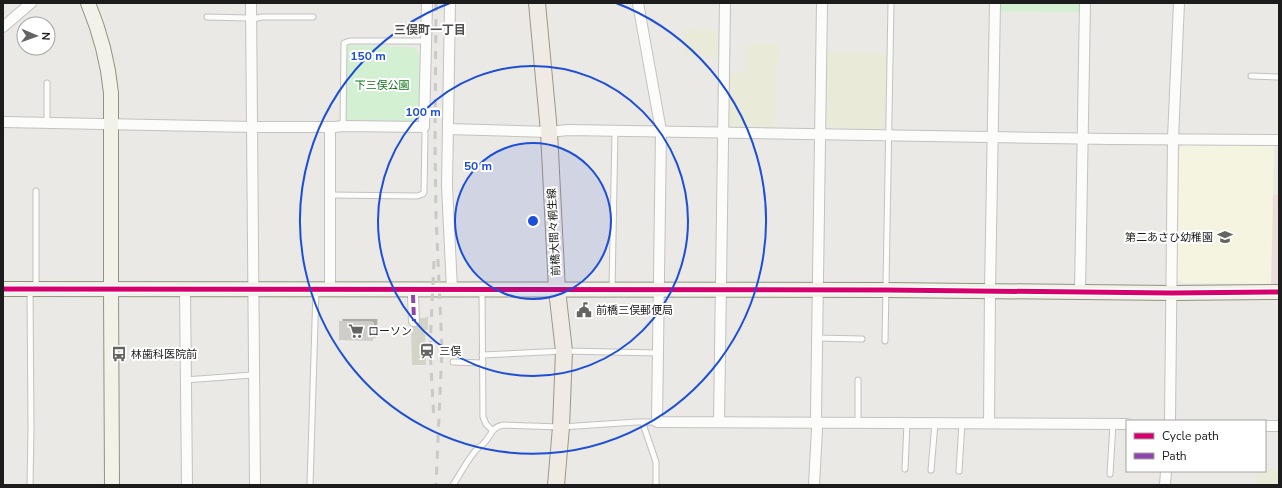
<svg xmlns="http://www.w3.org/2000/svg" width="1282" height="488" viewBox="0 0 1282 488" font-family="'Nunito Sans','Noto Sans JP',sans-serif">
	<defs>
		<filter id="shadow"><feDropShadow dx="3.5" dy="-3.5" stdDeviation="0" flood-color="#0004"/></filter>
	</defs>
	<rect width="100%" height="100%" fill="#eae9e5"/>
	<polygon fill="#ecdddb" points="1273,195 1279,195 1279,284 1271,284"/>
	<polygon fill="#f4f4e0" points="1183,145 1274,146 1271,284 1182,283 1177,279 1179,149"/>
	<polygon fill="#d3d3c7" points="428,316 428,330 425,330 426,365 412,365 411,323 416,318 425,318"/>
	<g fill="#e9ead8">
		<polygon points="684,29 720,30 719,57 683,56"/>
		<polygon points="747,44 779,44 774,128 733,127 729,125 728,122 728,72 746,72"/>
		<polygon points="827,52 888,53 886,125 881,129 830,127 825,124 826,107 830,107 830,100 826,100"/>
		<polygon points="1265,469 1279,469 1279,485 1256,485 1256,471 1265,471"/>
	</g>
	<g fill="#d3f0d3">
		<polygon points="1000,3 1081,3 1081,12 999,11"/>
		<polygon points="349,45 413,47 419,54 419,122 346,123 346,49"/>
	</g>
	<polygon fill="#cecdca" filter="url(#shadow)" points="339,321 374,322 373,341 339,340"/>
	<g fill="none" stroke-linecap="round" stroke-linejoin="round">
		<g stroke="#c3c2c1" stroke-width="7">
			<g id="lane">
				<polyline points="207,17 247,18 252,19 262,17 313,17"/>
				<polyline points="1251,76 1279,77"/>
				<polyline points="47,122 47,83"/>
				<polyline points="343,126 344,45 344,43 350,41 426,41"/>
				<polyline points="330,195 417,196 423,194 424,192 425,134 424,127"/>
				<polyline points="36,288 36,191"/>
				<polyline points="612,289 615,131"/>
				<polyline points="482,291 483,417 486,424 492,430"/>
				<polyline points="817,338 862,339"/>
				<polyline points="885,341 891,3"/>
				<polyline points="482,355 564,351 658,353"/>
				<polyline points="453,362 483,363"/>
				<polyline points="185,380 252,375 255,376"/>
				<polyline points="644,422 644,427 656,462 656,485"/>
				<polyline points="858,423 858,380"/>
				<polyline points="905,469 907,423"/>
				<polyline points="931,470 935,423"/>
				<polyline points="959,471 962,423"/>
				<polyline points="1110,474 1113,424"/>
				<polyline points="30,485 31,430 30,290"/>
				<polyline points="310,485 316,290"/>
				<path d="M453,485C461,473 468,458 478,448C480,446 482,446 483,444C491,437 491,427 503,425L561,427L637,422H657"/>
			</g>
		</g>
		<g stroke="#c3c2c1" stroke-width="12">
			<g id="street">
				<polyline points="251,3 255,485"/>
				<polyline points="450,3 447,186 452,289"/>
				<polyline points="638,3 661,131 657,422 1127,424"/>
				<polyline points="3,27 31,3"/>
				<polyline points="3,122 253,127 335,127 343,126 424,127 427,3"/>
				<polyline points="448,129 549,132 568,130 1110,139 1279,140"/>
				<polyline points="330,289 330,127"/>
				<polyline points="185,290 187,485"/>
				<polyline points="1080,292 1085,3"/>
				<polyline points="413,295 414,321"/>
				<polyline points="1170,421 1173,138 1179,3"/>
				<polyline points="719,422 725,3"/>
				<polyline points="989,423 990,291 995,3"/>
				<polyline points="1265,426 1279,426"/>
				<polyline points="814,485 817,429 816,416 822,3"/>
				<polyline points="1165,485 1166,471"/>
			</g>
		</g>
		<g stroke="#91937e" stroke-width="16">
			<g id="secondary">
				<path d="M88,3C100,32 108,61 111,93V289L112,485"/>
				<polyline points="3,289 887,290 1171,293 1279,292"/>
			</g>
		</g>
		<g stroke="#9f9683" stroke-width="18">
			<polyline id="primary" points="537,3 549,132 557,290 564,351 561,427 556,485"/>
		</g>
		<use href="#lane" stroke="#fcfcfb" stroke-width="5"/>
		<use href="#street" stroke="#fcfcfb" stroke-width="10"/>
		<use href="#secondary" stroke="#f2f2ea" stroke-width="14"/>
		<use href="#primary" stroke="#efebe4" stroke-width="16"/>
		<g stroke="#c9c9c8" stroke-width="3" stroke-dasharray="8 8" stroke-linecap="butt">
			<polyline points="436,3 435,144 436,216 442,349 436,485"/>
			<polyline points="434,261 430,349 434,421"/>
		</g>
		<polyline stroke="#8e44ad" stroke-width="4" stroke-dasharray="8 4" stroke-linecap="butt" points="413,295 414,321"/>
		<g stroke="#fff" stroke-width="8">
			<polyline id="cycleway" points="3,289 887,290 1171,293 1279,292"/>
		</g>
		<use href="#cycleway" stroke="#d6006c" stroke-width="5"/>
	</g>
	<circle cx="533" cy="221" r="78" fill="#1d4ed8" fill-opacity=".12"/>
	<g fill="none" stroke="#1d4ed8" stroke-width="2">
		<circle cx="533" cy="221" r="78"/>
		<circle cx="533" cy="221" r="155"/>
		<path d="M616 3A233 233 0 1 1 450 3"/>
	</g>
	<defs>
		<g id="school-bare" transform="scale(1.2)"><path d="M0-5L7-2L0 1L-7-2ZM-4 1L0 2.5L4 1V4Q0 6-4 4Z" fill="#646462" stroke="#fff" stroke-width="2.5" paint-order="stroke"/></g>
		<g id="civic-bare" transform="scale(1.2)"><path d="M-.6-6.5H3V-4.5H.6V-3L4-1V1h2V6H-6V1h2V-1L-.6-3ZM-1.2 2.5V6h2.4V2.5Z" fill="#646462" stroke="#fff" stroke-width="2.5" paint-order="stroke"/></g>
		<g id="supermarket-bare" transform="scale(1.2)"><path d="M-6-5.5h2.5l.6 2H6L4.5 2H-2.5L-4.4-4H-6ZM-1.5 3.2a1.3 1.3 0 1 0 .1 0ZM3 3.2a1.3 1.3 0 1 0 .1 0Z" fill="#646462" stroke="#fff" stroke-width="2.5" paint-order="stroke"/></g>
		<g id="station-bare" transform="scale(1.2)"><path d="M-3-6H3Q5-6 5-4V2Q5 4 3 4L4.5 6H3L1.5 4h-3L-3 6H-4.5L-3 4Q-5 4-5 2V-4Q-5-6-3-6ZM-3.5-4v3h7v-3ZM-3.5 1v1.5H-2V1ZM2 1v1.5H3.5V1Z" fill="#646462" stroke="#fff" stroke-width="2.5" paint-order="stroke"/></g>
		<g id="bus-bare" transform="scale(1.2)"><path d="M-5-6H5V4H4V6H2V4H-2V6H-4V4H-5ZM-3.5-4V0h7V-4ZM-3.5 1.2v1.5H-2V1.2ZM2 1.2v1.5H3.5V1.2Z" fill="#646462" stroke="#fff" stroke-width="2.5" paint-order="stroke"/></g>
	</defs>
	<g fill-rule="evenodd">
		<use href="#school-bare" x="1225" y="237"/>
		<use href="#civic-bare" x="584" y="310"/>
		<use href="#supermarket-bare" x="356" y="331"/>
		<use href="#station-bare" x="427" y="351"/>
		<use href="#bus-bare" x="119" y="354"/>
	</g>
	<g text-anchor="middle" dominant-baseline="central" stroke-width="4" stroke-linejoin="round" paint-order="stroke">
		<g font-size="11" fill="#10741a" stroke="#fff">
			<text x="382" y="85">下三俣公園</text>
		</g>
		<g font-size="11" fill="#1c1c1c" stroke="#fff">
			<text transform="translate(554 232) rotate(-93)">前橋大間々桐生線</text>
		</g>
		<g font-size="11" fill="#1c1c1c" stroke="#fff" text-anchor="start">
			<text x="1213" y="237" text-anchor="end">第二あさひ幼稚園</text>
			<text x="596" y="310">前橋三俣郵便局</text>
			<text x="368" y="331">ローソン</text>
			<text x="439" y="351">三俣</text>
			<text x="131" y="354">林歯科医院前</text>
		</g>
		<g font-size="12" font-weight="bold" fill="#4f4f4f" stroke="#fff">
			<text x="430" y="30">三俣町一丁目</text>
		</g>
	</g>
	<circle cx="533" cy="221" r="6" fill="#1d4ed8" stroke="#fff" stroke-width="2"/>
	<g font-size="12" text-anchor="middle" font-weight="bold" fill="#1d4ed8" stroke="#fff" stroke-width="4" stroke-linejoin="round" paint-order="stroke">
		<text x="368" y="60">150 m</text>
		<text x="423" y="116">100 m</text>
		<text x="478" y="170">50 m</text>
	</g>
	<rect width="1282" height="488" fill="none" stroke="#1c1c1c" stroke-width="8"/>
	<rect x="1126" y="420" width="140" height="52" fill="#ffffff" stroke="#a4a4a4"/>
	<rect x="1134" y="433" width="20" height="6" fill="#d6006c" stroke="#a4a4a4"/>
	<text x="1162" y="440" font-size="12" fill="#1c1c1c">Cycle path</text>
	<rect x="1134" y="453" width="20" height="6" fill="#8e44ad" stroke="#a4a4a4"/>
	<text x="1162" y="460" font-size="12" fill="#1c1c1c">Path</text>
	<g transform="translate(36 36) rotate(92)"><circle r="19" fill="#ffffff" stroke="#a4a4a4"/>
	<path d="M0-3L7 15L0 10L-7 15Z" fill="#646462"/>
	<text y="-6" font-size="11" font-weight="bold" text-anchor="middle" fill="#1c1c1c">N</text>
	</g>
</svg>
